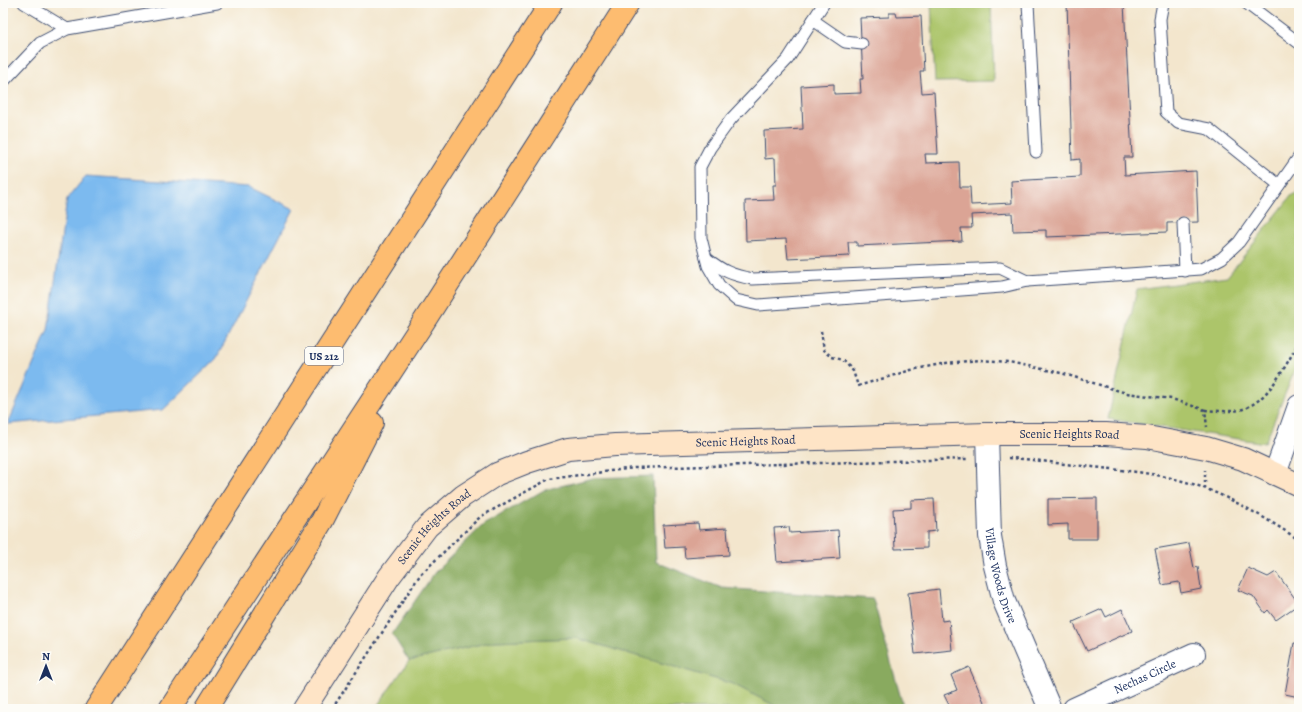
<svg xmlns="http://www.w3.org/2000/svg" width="1302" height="712" viewBox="0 0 1302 712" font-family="Alegreya,serif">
	<rect width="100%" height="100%" fill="#fdfcf7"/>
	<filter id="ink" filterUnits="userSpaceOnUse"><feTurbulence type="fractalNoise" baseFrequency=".025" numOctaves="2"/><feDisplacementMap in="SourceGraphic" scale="8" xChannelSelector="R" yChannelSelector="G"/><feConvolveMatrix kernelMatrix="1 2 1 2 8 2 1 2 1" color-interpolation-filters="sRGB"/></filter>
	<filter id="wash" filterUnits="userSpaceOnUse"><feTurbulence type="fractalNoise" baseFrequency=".012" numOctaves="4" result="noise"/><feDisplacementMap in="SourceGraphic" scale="16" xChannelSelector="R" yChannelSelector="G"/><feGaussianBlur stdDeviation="0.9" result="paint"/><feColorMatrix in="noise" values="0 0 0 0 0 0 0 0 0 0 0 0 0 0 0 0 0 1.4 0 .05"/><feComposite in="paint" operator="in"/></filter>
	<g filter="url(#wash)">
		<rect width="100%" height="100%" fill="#f3e6cd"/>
		<g fill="#acc56a" stroke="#647a64">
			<polygon points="931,3 991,3 994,81 935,82"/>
			<polygon points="1299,192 1299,360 1265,443 1108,419 1137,289 1227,277 1292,195"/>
			<polygon points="576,638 733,684 781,709 375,709 409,661 494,641"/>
		</g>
		<polygon fill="#89aa5e" stroke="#526c5e" points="653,476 656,562 722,588 873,599 904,709 781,709 733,684 576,638 494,641 409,661 392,634 435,572 483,525 544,490 593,478"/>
		<polygon fill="#7cbaef" stroke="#4c74a6" points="86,176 249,187 294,209 216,359 163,410 8,424 48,330 67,199"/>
		<g id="blocks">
			<g fill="#dba495">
				<polygon points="1067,3 1124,3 1132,157 1124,157 1125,175 1196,171 1198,222 1167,223 1167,232 1046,237 1046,230 1013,231 1012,213 971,215 972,228 961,228 962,241 857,246 857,242 848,242 849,256 788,259 786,239 746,241 745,201 774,200 773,185 776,185 775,158 765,159 764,131 803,129 801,86 834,84 834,94 861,93 860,79 863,79 860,18 889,17 889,13 896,13 897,17 921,16 924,71 920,71 922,93 934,92 938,154 925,154 926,163 959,162 960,187 970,187 971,205 1012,203 1011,181 1080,177 1080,159 1072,160"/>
				<polygon points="1097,498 1097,539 1068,539 1068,524 1048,525 1048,499"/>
				<polygon points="934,499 936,531 927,532 927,548 895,549 893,509 911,508 911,500"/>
				<polygon points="698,523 699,530 727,528 729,555 685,558 684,547 665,548 663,525"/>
				<polygon points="789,527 790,533 838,530 840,558 777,562 774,528"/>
				<polygon points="1189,543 1194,568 1198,567 1201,589 1181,593 1179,582 1162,585 1155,549"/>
				<polygon points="1248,568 1268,577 1276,572 1299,604 1276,620 1268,610 1265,613 1253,596 1238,590"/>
				<polygon points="939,589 942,621 949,620 952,650 915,654 908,593"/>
				<polygon points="1102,609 1106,617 1122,609 1132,631 1087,651 1073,622"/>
				<polygon points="1294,643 1299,644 1299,697 1285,694"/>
				<polygon points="969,667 987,709 951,709 944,695 957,690 951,675"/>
			</g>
		</g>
	</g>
	<g filter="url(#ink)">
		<use href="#blocks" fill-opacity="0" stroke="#3b4a6f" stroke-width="1"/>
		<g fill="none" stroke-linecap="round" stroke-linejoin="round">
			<g stroke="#3b4a6f" stroke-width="13">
				<g id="lane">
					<polyline points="24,3 67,29"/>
					<polyline points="824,3 788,59 731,119 710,148 700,167 701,238 708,266 719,285 736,300 758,305 1002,287 1027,281 1201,269 1222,258 1239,242 1299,157"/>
					<polyline points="1028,3 1036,152"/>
					<polyline points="1163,3 1160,19 1166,112 1178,123 1209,129 1279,185"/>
					<polyline points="1246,3 1299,43"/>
					<polyline points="813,20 845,42 862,44"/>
					<polyline points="3,82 40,43 67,29 217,3"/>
					<polyline points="1183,223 1185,271"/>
					<path d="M706,258C723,271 731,275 753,279L1000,268L1027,281"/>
				</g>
			</g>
			<g stroke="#3b4a6f" stroke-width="24">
				<g id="street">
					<path id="s1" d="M987,434L990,536L995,566L1004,601L1050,709"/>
					<polyline points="1275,474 1299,406"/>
					<path id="s2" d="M1074,709L1194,654"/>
				</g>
			</g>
			<g stroke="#3b4a6f" stroke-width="24">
				<g id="secondary">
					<path id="s3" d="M304,709L389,577L427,527L463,496L497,474L527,462L568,449L615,445L987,434H1106L1147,437L1206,448L1243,459L1299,485"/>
				</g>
			</g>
			<g stroke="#3b4a6f" stroke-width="24">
				<g id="highway">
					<polyline points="96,709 551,3"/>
					<polyline points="170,709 421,326 628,3"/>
					<polyline points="206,709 322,521 372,423"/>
				</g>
			</g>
			<g stroke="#3b4a6f" stroke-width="2.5" stroke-dasharray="3 3" stroke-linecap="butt">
				<polyline points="821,331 824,350 832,357 843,360 853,371 858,386 911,370 946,363 981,360 1009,362 1061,373 1126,393 1172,399 1205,410 1207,427"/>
				<path d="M1205,410C1219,411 1236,413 1248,407C1271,396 1287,363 1299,342"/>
				<path d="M1008,458C1033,459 1059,464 1084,466C1117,470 1153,472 1186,482C1222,492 1268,519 1299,540"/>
				<polyline points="1205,489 1205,470"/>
				<polyline points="332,709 420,575 480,517 549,479 634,468 967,459"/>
			</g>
			<use href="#lane" stroke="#fff" stroke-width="11"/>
			<use href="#street" stroke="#fff" stroke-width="22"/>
			<use href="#secondary" stroke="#fee4c6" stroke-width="22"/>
			<use href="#highway" stroke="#fdbc70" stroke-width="22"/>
		</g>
	</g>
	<g text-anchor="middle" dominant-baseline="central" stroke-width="3" stroke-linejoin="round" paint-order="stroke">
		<rect fill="#fdfcf7" stroke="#5f6c8c" stroke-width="1" x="305" y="347" width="38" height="18" rx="3"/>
		<g font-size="11" font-weight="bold" fill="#1b2f5e">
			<text x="324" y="356">US 212</text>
		</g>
		<g font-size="12" fill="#1b2f5e" stroke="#fdfcf7">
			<text stroke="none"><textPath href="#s3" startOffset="885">Scenic Heights Road</textPath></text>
			<text stroke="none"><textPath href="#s3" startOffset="561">Scenic Heights Road</textPath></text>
			<text stroke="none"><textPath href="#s3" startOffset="225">Scenic Heights Road</textPath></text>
			<text stroke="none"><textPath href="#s1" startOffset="143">Village Woods Drive</textPath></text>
			<text stroke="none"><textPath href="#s2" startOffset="78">Nechas Circle</textPath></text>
		</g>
	</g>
	<rect width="1302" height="712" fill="none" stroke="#fdfcf7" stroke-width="16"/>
	<g transform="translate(46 666)" stroke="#fdfcf7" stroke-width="3" paint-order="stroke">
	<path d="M0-3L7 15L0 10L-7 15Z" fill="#1b2f5e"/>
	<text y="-6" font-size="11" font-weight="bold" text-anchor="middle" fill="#1b2f5e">N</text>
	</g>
</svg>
